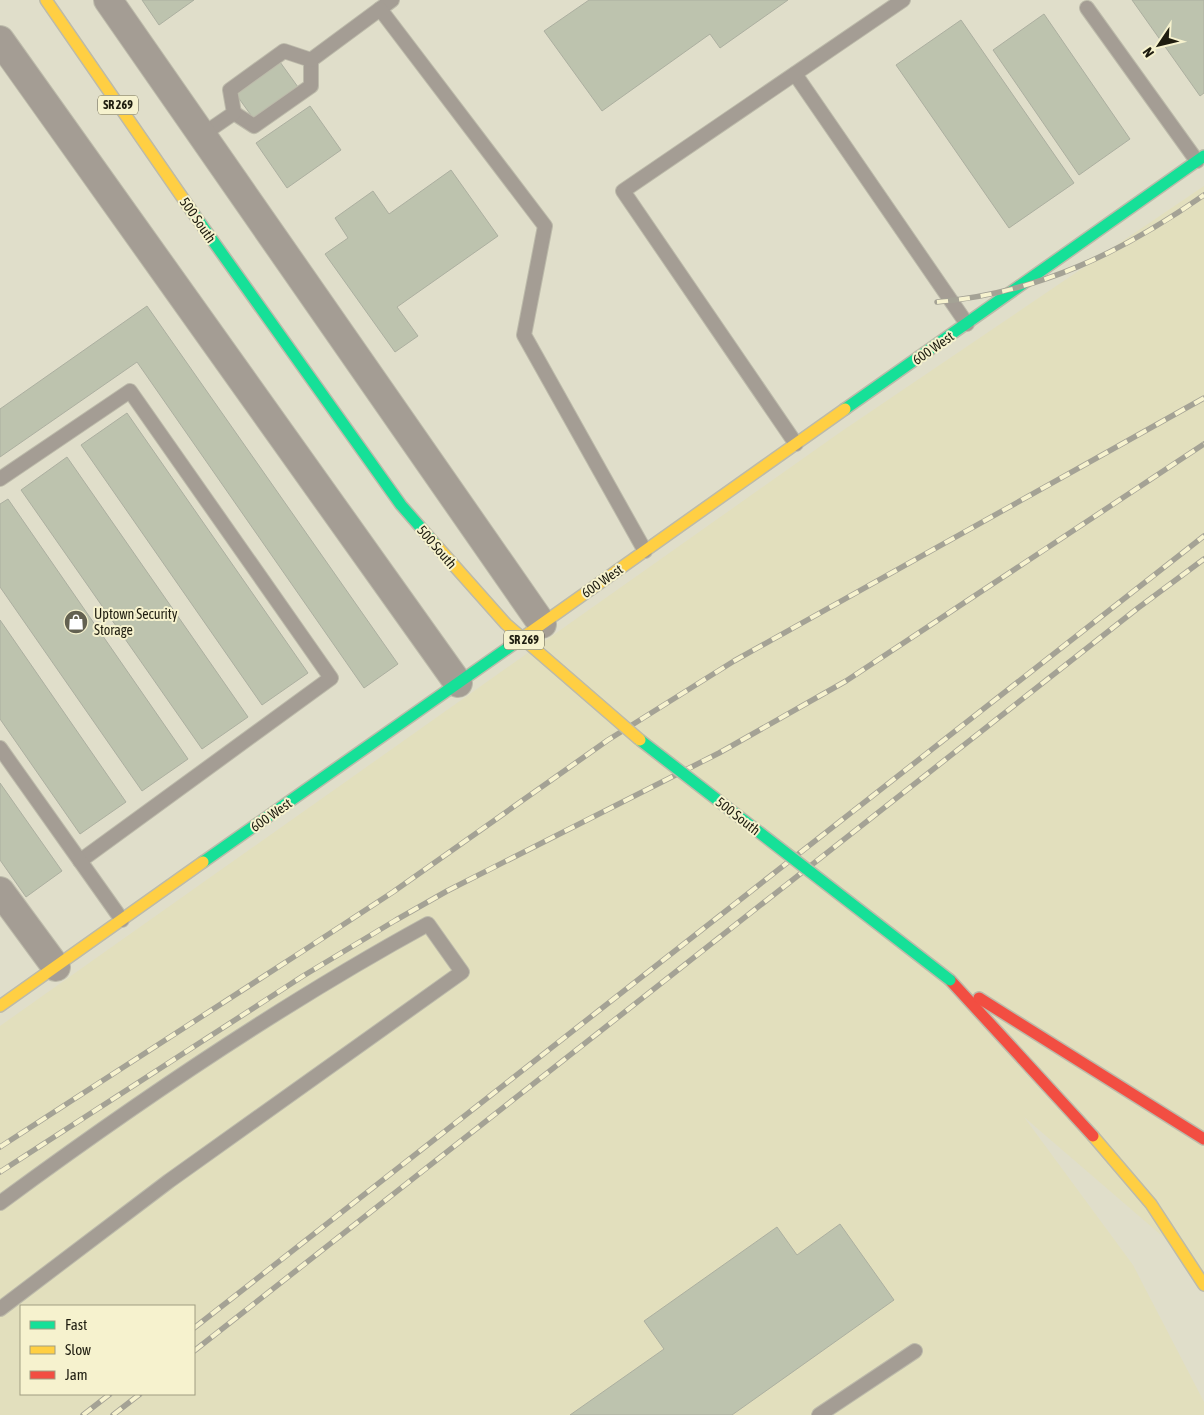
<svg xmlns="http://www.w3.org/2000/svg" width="1204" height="1415" viewBox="0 0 1204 1415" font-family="'Asap Condensed',sans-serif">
	<rect width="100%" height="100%" fill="#e0deca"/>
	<path fill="#e2dfbd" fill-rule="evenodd" d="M1204,186V1272L1024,1117L1133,1265L1204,1402V1415H0V1026L842,431ZM21,1306H194V1394H21Z"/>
	<g fill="#bdc3ae" stroke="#acafa0">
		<polygon points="142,0 194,0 159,25"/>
		<polygon points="589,0 788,0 720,48 710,34 602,111 544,31"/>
		<polygon points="1132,0 1204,0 1204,93 1200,96"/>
		<polygon points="1044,14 1130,139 1079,175 993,50"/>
		<polygon points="961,20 1074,183 1009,228 896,65"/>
		<polygon points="280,62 298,87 253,118 235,93"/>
		<polygon points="310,106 341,150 287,188 256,143"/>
		<polygon points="451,170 498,236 397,307 418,336 395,352 325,254 348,238 335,218 373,191 389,214"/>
		<polygon points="147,306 398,664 364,688 137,362 0,457 0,409"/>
		<polygon points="127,413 308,673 262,705 81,445"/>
		<polygon points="67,457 248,717 202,749 21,490"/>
		<polygon points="8,499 188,759 142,791 0,587 0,504"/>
		<polygon points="0,620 126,802 80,834 0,719"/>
		<polygon points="0,783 62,871 26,897 0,860"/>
		<polygon points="840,1224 894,1300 732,1415 570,1415 664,1349 644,1321 777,1227 797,1255"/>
	</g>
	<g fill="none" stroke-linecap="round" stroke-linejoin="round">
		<g stroke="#bcbaaa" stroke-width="16">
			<g id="lane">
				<polyline points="1087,8 1197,161"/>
				<polyline points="380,9 392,0"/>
				<polyline points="795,74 967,324"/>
				<polyline points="234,113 254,126 311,86 311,60"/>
				<polyline points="202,135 234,113 230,90 284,51 311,60 380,9 545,226 524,335 645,551"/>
				<polyline points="796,444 623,191 903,0"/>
				<polyline points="0,479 130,391 331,678 80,861"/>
				<polyline points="0,748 122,920"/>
				<path d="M0,1203C137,1102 278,1006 428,924L462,972L169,1181L0,1309"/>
				<polyline points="819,1415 915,1351"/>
			</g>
		</g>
		<g stroke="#bcbaaa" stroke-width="30">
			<g id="street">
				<polyline points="108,0 542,624"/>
				<polyline points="0,40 458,683"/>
				<polyline points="0,891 56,967"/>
			</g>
		</g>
		<g stroke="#bcbaaa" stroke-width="14">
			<g id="fast">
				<polyline points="845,409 1204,156"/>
				<polyline points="203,862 515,643"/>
			</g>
		</g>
		<g stroke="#bcbaaa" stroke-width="14">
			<g id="slow">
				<polyline points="46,0 191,210"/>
				<polyline points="515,643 845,409"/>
				<polyline points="0,1006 203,862"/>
				<polyline points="1093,1136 1151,1204 1204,1285"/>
			</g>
		</g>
		<g stroke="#bcbaaa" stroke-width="14">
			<g id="jam">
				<polyline points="950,980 1093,1136"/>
				<polyline points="979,998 1204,1139"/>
			</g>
		</g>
		<use href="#lane" stroke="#a49d94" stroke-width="14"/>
		<use href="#street" stroke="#a49d94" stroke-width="28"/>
		<use href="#fast" stroke="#16e098" stroke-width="11"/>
		<use href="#slow" stroke="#ffcf43" stroke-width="11"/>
		<use href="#jam" stroke="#f24e42" stroke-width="11"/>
		<g stroke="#a4a295" stroke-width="5.5">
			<g id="rail">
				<path d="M937,302C1038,293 1121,253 1204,195"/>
				<polyline points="0,1147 306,949 393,892 608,740 734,661 1204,398"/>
				<polyline points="0,1172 303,976 396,920 447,891 719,753 846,681 1204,444"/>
				<polyline points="194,1328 1204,536"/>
				<polyline points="194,1351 1138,608 1204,559"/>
				<polyline points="83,1415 110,1394"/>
				<polyline points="113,1415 140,1394"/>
			</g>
		</g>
		<use href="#rail" stroke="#f6f2ce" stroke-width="4" stroke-dasharray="11" stroke-linecap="butt"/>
		<g stroke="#bcbaaa" stroke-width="14" stroke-linecap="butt">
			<g id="fast-bridge">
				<polyline points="191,210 401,505 435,544"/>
				<polyline points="640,740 950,980"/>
			</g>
		</g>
		<g stroke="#bcbaaa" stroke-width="14" stroke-linecap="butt">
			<polyline id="slow-bridge" points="435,544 506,624 640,740"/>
		</g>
		<use href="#fast-bridge" stroke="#16e098" stroke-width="11"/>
		<use href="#slow-bridge" stroke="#ffcf43" stroke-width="11"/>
	</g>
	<defs>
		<g id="shop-disc" transform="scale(1.25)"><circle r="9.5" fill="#636151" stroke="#f6f2ce"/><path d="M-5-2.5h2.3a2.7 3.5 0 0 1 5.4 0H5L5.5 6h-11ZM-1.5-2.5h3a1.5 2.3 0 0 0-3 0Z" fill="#fff"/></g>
	</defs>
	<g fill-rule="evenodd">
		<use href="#shop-disc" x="76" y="622"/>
	</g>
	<g text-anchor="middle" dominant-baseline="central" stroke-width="4" stroke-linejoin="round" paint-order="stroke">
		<g fill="#f6f2ce" stroke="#605d49" stroke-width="1">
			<rect x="98" y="95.5" width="40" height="19" rx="4"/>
			<rect x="504" y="630.5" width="40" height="19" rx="4"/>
		</g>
		<g font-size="12" font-weight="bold" fill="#1f1d10">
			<text x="118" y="105">SR 269</text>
			<text x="524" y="640">SR 269</text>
		</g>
		<g font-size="14" fill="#1f1d10" stroke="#f6f2ce">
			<text transform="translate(198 220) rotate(55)">500 South</text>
			<text transform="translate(933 348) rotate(-35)">600 West</text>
			<text transform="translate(437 547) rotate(49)">500 South</text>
			<text transform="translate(602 581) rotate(-35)">600 West</text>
			<text transform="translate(271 815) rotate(-35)">600 West</text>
			<text transform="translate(738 816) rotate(38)">500 South</text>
		</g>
		<g font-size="14" fill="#1f1d10" stroke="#f6f2ce" text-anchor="start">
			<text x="94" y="614">Uptown Security<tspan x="94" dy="16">Storage</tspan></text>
		</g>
	</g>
	<rect x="20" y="1305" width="175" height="90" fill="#f6f2ce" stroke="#a09d82"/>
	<rect x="30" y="1321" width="25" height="8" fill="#16e098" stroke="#a09d82"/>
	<text x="65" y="1330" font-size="15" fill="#1f1d10">Fast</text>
	<rect x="30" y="1346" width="25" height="8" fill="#ffcf43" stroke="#a09d82"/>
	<text x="65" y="1355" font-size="15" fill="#1f1d10">Slow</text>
	<rect x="30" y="1371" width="25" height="8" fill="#f24e42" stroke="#a09d82"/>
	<text x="65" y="1380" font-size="15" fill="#1f1d10">Jam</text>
	<g transform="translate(1159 45) rotate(235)" stroke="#f6f2ce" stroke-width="4" paint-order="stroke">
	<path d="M0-4L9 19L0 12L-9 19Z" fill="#1f1d10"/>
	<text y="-8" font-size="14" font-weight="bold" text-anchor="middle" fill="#1f1d10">N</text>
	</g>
</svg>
